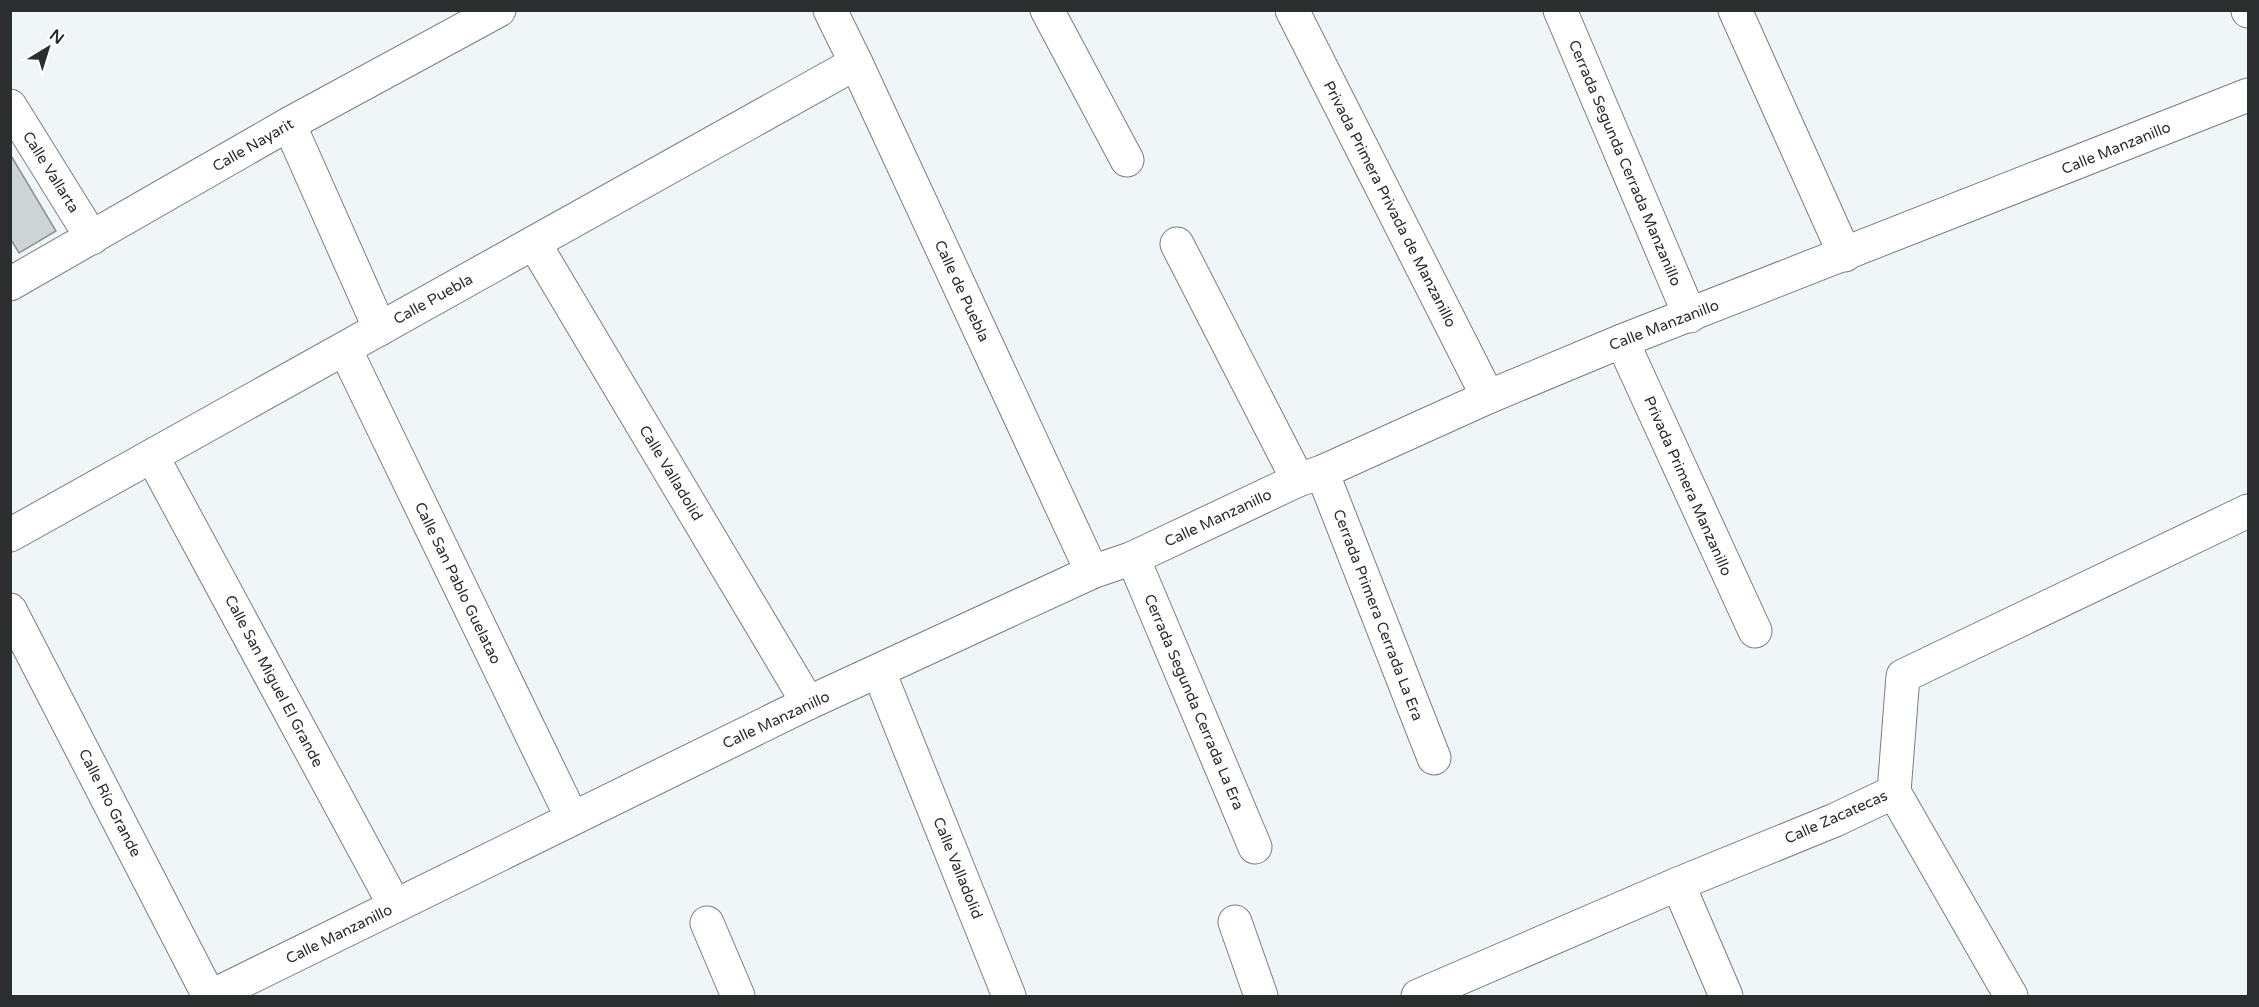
<svg xmlns="http://www.w3.org/2000/svg" width="2259" height="1007" viewBox="0 0 2259 1007" font-family="'Varela Round',sans-serif">
	<rect width="100%" height="100%" fill="#f0f5f8"/>
	<polygon fill="#ced4d5" stroke="#8c9293" stroke-width="1.5" points="10,154 56,231 19,253 10,238"/>
	<g fill="none" stroke-linecap="round" stroke-linejoin="round">
		<g stroke="#7a7e81" stroke-width="35">
			<g id="minor">
				<polyline points="830,10 856,63 1092,572"/>
				<polyline points="1047,10 1127,160"/>
				<polyline points="1292,10 1488,397"/>
				<polyline points="1560,10 1690,316"/>
				<polyline points="1735,10 1845,255"/>
				<polyline points="10,106 92,238"/>
				<polyline points="289,124 380,329"/>
				<polyline points="534,243 808,703"/>
				<polyline points="1177,244 1298,480"/>
				<polyline points="10,284 289,124 499,10"/>
				<polyline points="1622,341 1755,631"/>
				<polyline points="345,349 572,818"/>
				<polyline points="152,456 395,906"/>
				<polyline points="1322,472 1434,758"/>
				<polyline points="10,535 856,63"/>
				<polyline points="1133,558 1255,847"/>
				<polyline points="10,610 209,996"/>
				<polyline points="879,672 1009,996"/>
				<polyline points="1894,792 2011,996"/>
				<polyline points="1678,884 1726,996"/>
				<polyline points="1235,922 1261,996"/>
				<polyline points="707,923 738,996"/>
				<polyline points="212,996 808,703 1092,572 1133,558 1298,480 1322,472 1488,397 1622,341 2248,95"/>
				<polyline points="1418,996 1678,884 1835,820 1894,792 1903,676 2248,511"/>
			</g>
		</g>
		<g stroke="#7a7e81" stroke-width="35">
			<polyline id="major" points="2248,10 2248,11"/>
		</g>
		<use href="#minor" stroke="#fff" stroke-width="33"/>
		<use href="#major" stroke="#fff" stroke-width="33"/>
	</g>
	<g text-anchor="middle" dominant-baseline="central" stroke-width="4.5" stroke-linejoin="round" paint-order="stroke">
		<g font-size="15" fill="#2b2d2e" stroke="#fff">
			<text transform="translate(253 145) rotate(-30)">Calle Nayarit</text>
			<text transform="translate(2116 148) rotate(-22)">Calle Manzanillo</text>
			<text transform="translate(1625 163) rotate(67)">Cerrada Segunda Cerrada Manzanillo</text>
			<text transform="translate(51 172) rotate(58)">Calle Vallarta</text>
			<text transform="translate(1390 204) rotate(63)">Privada Primera Privada de Manzanillo</text>
			<text transform="translate(962 291) rotate(65)">Calle de Puebla</text>
			<text transform="translate(433 299) rotate(-29)">Calle Puebla</text>
			<text transform="translate(1664 325) rotate(-21)">Calle Manzanillo</text>
			<text transform="translate(671 473) rotate(59)">Calle Valladolid</text>
			<text transform="translate(1688 486) rotate(66)">Privada Primera Manzanillo</text>
			<text transform="translate(1218 518) rotate(-25)">Calle Manzanillo</text>
			<text transform="translate(458 583) rotate(64)">Calle San Pablo Guelatao</text>
			<text transform="translate(1378 615) rotate(69)">Cerrada Primera Cerrada La Era</text>
			<text transform="translate(274 681) rotate(62)">Calle San Miguel El Grande</text>
			<text transform="translate(1194 702) rotate(67)">Cerrada Segunda Cerrada La Era</text>
			<text transform="translate(776 720) rotate(-25)">Calle Manzanillo</text>
			<text transform="translate(110 803) rotate(63)">Calle Río Grande</text>
			<text transform="translate(1836 817) rotate(-24)">Calle Zacatecas</text>
			<text transform="translate(958 868) rotate(68)">Calle Valladolid</text>
			<text transform="translate(339 934) rotate(-26)">Calle Manzanillo</text>
		</g>
	</g>
	<rect width="2259" height="1007" fill="none" stroke="#2b2d2e" stroke-width="24"/>
	<g transform="translate(48 48) rotate(38)" stroke="#ffffff" stroke-width="4.5" paint-order="stroke">
	<path d="M0-4.5L10 22L0 15L-10 22Z" fill="#2b2d2e"/>
	<text y="-9" font-size="16" font-weight="bold" text-anchor="middle" fill="#2b2d2e">N</text>
	</g>
</svg>
